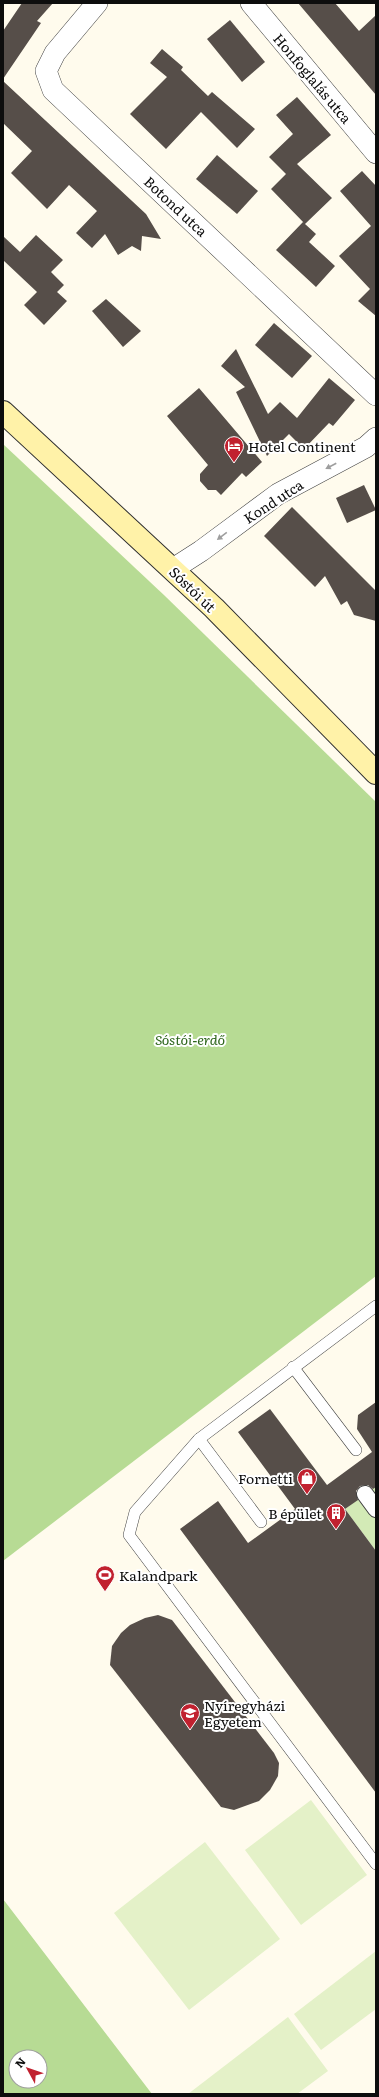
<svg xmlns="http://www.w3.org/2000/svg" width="379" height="2097" viewBox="0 0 379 2097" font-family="Literata,serif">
	<rect width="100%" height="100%" fill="#fffbed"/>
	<polygon fill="#d3eab6" points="376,1486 376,1551 345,1509"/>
	<g fill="#b7db94" fill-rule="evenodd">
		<polygon points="3,444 165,596 376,802 376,1276 3,1561"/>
		<path d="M3,1899L152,2094H3ZM16,2057H40V2081H16Z"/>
	</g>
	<g fill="#e4f1c8">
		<polygon points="311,1800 367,1875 301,1925 245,1850"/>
		<polygon points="205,1842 280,1939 189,2010 114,1913"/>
		<polygon points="376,1951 376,2009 321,2050 294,2014"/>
		<polygon points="288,2017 328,2071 297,2094 188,2094"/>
	</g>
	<g fill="#564e49">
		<polygon points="22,3 53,3 37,21 41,23 3,79 3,31"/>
		<polygon points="298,3 335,3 359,31 376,15 376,95"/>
		<polygon points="230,20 265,62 242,82 207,39"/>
		<polygon points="162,49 183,67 181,70 208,96 212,92 255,129 237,148 201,112 166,149 130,114 167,77 150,63"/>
		<polygon points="3,81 146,214 161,239 142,236 141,251 132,246 118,255 105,234 92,248 76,233 97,211 69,185 47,209 11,173 32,151 3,123"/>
		<polygon points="297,97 331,135 297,164 332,198 305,224 316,234 309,242 335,266 316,287 276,250 303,222 305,224 271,189 286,174 269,157 293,134 276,115"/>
		<polygon points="217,155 258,191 237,214 196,179"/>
		<polygon points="362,171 376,186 376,316 358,301 370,289 339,256 371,226 340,191"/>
		<polygon points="36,235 63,260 51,272 64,285 57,292 67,301 44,325 24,305 37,292 3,260 3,236 20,252"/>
		<polygon points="106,299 141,331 123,347 92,311"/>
		<polygon points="274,323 312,356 292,378 255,345"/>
		<polygon points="236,349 268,414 280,402 297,418 329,378 355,400 333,426 329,423 304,449 289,434 267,456 236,392 245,387 221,366"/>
		<polygon points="199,388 262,462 246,477 242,473 221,495 216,490 208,490 200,481 200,474 208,465 167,416"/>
		<polygon points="364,485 376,510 347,523 336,498"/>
		<polygon points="292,507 376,591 376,621 354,615 347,601 341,605 325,576 315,587 264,536"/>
		<polygon points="376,1402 376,1487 373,1489 368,1485 360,1486 356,1491 358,1500 345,1509 376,1551 376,1793 180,1529 218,1501 248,1543 295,1509 238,1432 270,1409 327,1485 372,1452 357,1429 358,1415"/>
		<polygon points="158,1615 172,1620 274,1753 279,1763 278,1776 270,1790 259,1801 234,1810 221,1807 110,1665 112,1646 121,1633 130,1625 145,1618"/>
	</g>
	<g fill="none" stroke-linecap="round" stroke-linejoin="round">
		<g stroke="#404040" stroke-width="12">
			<g id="service">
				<polyline points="376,1306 199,1439 135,1512 129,1535 376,1864"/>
				<polyline points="293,1367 356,1450"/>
				<polyline points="199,1439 261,1522"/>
			</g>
		</g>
		<g stroke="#404040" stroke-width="18">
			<polyline id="pedestrian" points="365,1494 376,1509"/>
		</g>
		<g stroke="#404040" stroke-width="22">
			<g id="minor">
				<polyline points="97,3 55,53 46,71 53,90 376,395"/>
				<polyline points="251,3 376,153"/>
				<polyline points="173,569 201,551 278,494 366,447 376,438"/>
			</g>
		</g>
		<g stroke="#2f2f2f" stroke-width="24">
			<polyline id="secondary" points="3,412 214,608 376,773"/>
		</g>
		<use href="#service" stroke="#fff" stroke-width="11"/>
		<use href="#pedestrian" stroke="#fff" stroke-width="16"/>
		<use href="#minor" stroke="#fff" stroke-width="21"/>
		<use href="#secondary" stroke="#fff2a8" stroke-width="22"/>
	</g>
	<defs><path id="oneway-solid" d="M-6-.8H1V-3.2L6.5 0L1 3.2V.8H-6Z"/></defs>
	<g fill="#9e9e9e">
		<use href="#oneway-solid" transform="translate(331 466) rotate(152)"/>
		<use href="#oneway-solid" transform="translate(222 536) rotate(143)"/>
	</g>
	<defs>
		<g id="hotel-pin" transform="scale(1)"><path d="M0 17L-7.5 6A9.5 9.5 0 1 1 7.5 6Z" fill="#c1212f" stroke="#fff"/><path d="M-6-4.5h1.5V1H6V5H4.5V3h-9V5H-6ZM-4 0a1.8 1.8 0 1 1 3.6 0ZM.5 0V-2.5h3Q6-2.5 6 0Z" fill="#fff"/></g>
		<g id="shop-pin" transform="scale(1)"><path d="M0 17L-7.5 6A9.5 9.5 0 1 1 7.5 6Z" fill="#c1212f" stroke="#fff"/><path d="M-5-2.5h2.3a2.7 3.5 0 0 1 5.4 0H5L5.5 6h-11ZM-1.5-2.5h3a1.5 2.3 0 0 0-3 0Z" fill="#fff"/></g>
		<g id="building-pin" transform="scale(1)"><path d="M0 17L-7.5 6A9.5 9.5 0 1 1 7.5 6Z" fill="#c1212f" stroke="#fff"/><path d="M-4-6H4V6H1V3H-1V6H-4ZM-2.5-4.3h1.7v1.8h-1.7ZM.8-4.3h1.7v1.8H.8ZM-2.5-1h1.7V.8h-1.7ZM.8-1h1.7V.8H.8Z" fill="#fff"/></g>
		<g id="stadium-pin" transform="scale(1)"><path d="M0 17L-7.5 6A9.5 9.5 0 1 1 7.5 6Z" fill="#c1212f" stroke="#fff"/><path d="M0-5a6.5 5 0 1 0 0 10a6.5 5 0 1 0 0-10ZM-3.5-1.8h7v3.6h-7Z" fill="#fff"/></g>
		<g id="university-pin" transform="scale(1)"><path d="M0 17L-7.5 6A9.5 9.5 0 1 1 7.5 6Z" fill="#c1212f" stroke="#fff"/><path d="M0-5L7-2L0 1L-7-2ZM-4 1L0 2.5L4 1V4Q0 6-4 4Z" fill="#fff"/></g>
	</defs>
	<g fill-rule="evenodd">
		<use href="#hotel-pin" x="234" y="446"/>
		<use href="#shop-pin" x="307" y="1478"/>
		<use href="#building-pin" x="336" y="1513"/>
		<use href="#stadium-pin" x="105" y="1575"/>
		<use href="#university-pin" x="190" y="1713"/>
	</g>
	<g text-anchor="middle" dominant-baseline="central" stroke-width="4" stroke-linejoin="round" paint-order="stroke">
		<g font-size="14" fill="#0d0d0d" stroke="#fff">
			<text transform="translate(313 78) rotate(50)">Honfoglalás utca</text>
			<text transform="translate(176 206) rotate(43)">Botond utca</text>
			<text transform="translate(273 501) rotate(-33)">Kond utca</text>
			<text transform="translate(193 589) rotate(44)">Sóstói út</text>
		</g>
		<g font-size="14" fill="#0d0d0d" stroke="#fff" text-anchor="start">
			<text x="248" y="446">Hotel Continent</text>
			<text x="293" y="1478" text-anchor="end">Fornetti</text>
			<text x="322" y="1513" text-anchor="end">B épület</text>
			<text x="119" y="1575">Kalandpark</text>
			<text x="204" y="1705">Nyíregyházi<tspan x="204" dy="16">Egyetem</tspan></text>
		</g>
		<g font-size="14" font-style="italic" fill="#2e661c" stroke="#fff">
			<text x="190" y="1039">Sóstói-erdő</text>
		</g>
	</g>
	<rect width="379" height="2097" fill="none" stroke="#0d0d0d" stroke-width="8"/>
	<g transform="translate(28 2069) rotate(310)"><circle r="19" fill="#ffffff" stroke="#9e9e9e"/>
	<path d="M0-3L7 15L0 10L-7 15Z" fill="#c1212f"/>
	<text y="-6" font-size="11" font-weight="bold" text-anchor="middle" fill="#0d0d0d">N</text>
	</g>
</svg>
